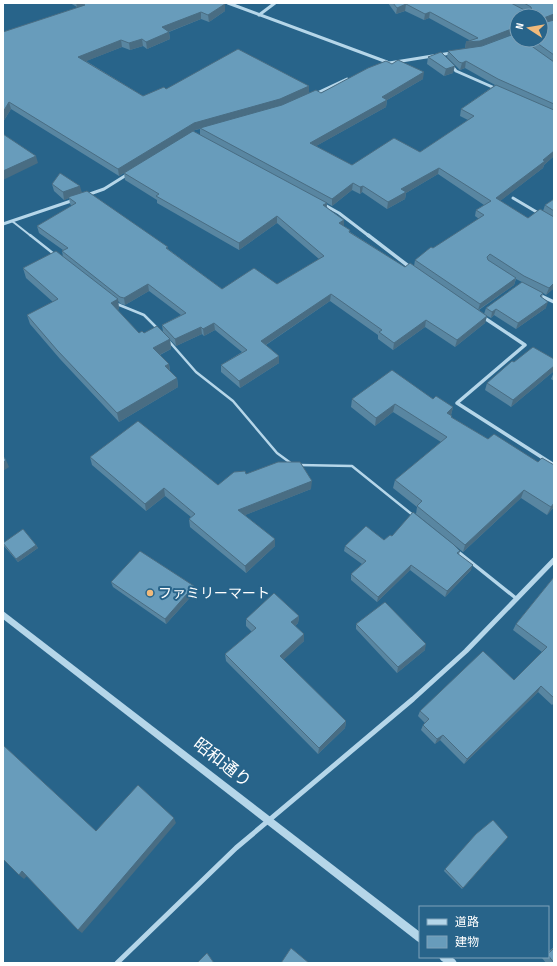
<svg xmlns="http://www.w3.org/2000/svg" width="557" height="966" viewBox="0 0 557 966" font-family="'Sofia Sans Condensed','Noto Sans JP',sans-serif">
	<rect width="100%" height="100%" fill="#28648a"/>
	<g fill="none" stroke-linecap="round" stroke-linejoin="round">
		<polyline stroke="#b5d6e9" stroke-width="2" points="12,221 31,236"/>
		<g stroke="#b5d6e9" stroke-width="2.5">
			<polyline points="30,235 54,254"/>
			<polyline points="117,304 144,315 157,328"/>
			<polyline points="168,340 196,372 233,401 277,453 292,464"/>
			<polyline points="299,465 352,466 414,516"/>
		</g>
		<polyline stroke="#b5d6e9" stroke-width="3.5" points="457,551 517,599"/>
		<g stroke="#b5d6e9" stroke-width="3">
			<polyline points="228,3 387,62"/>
			<polyline points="259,15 275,3"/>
			<polyline points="383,64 451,53"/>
			<polyline points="451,65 456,71 497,89"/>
			<polyline points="315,94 347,79"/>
			<polyline points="87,195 104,189 128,174"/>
			<polyline points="513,198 540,214"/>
			<polyline points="323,204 339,213 369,236"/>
			<polyline points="3,224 74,200"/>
		</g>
		<g stroke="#b5d6e9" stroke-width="3.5">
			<polyline points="368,235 411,268"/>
			<polyline points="537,294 554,302"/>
			<polyline points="483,317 525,345 457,403 554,465"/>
		</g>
		<polyline stroke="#b5d6e9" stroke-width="5" points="117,963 236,848 413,699 466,651 554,560"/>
		<g fill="#b5d6e9" fill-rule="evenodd">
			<polygon points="3,611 420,932 420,943 417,941 3,619"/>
			<path d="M439,957C446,957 454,955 457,963C450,963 442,965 439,957Z"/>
		</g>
	</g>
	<g fill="#5986a1" fill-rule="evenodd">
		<path d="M70,3H222L225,4V11L209,22L201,19L169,32L170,39L147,49L143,46L130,50L122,47L86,61L143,96L166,89L309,86V93H321L423,79L387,100L386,107L316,146L352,165L420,152L468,120L460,116L461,109L495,85L465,68L460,70L447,57L448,51L465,49L466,42L471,41L429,18L424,20L405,11L396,14L388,3H554V156L544,165L543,168L500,201L528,218L543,211L545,205L554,199V288L546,295L543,293L542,298L546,308L516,329L494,315L491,318L487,316L485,323L455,347L425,327L393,350L378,339V335L330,301L266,345L279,356V363L240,388L221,372V365L242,352L215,330L204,336L202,334L176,346L163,332L162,325L181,315L149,291L125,305L121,304L118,301L119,309L117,310L139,333H144L170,339L171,349L160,355L169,364L170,371L177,378L178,387L119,422L60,359L30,324L27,315L53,302L26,278L23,268L63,257L62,251L63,250L39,233L37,226L72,206L70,204L69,198L64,200L54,191L52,184L82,192L168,249L222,289L277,284L319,259L277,223L239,250L157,203V200L125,180L124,173L119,176L11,109L3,122V32L84,6L83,5L77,7ZM517,16L541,40H517L480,47L512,34H517ZM200,129V135L193,131L195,130ZM438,174L484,205L476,210L475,216L479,219L415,260L414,266L405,267L350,232V230L344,226L327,207V203L332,206L352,190L360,194L362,192L387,209L405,199L406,193ZM516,279L522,282L486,308L484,314L479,310L514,285Z"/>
		<polygon points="428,57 453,73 444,76 427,64"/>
		<polygon points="554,359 554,371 511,407 485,390 487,383 514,362"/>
		<polygon points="554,372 554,381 551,379"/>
		<polygon points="352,399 433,399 453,407 451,415 451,417 488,439 538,462 554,465 554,507 547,515 521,498 463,552 416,514 417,507 393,488 395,480 441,442 393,412 375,426 351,407"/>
		<polygon points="90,457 218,485 246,474 311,489 245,515 275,546 246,573 190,527 189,519 191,517 165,496 146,511 92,465"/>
		<polygon points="392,536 460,551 459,555 471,570 445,597 410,570 377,602 351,580 351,574 362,564 344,551 345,546 384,540"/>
		<polygon points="3,543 36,545 38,548 18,562 4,546"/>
		<polygon points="554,577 554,703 552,705 538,692 464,764 440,740 435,744 421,730 423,725 425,723 418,716 420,711 514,680 542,652 513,630 516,624"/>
		<polygon points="111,582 195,592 166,624 113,587"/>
		<polygon points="299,616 298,623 295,626 304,641 283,660 346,721 345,728 318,754 226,661 225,654 252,632 246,626 246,619"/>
		<polygon points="356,624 425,650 397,673 356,629"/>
		<polygon points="508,837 462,889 444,871 445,869"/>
		<polygon points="554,947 554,963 546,963 542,958 543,957 548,957 548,952"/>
	</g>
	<g fill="#496d83">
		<polygon points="76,3 90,3 83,4 83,5 77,7"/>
		<polygon points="225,4 225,11 209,22 208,15"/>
		<polygon points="406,4 405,11 396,14 397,8"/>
		<polygon points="201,12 201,19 163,34 162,27"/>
		<polygon points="430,12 429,18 424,20 425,14"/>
		<polygon points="554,14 553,20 541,25 541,19"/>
		<polygon points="517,27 517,34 512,34 479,47 465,49 466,42 514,28"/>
		<polygon points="169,32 170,39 147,49 146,42"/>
		<polygon points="142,39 143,46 130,50 129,43"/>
		<polygon points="121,40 122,47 79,64 78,57"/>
		<polygon points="466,61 465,68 460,70 462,63"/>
		<polygon points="455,66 453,73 444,76 446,69"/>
		<polygon points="424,72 423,79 387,100 386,107 309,150 310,143 382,97"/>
		<polygon points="309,86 309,93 280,106 195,130 119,176 118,169 194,123"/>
		<polygon points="9,102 11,109 3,122 3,112"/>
		<polygon points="554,151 554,156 544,165 543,168 495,205 496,198"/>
		<polygon points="36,156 38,163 3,180 3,171"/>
		<polygon points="439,168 438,174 406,193 405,199 387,209 388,202 401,189"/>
		<polygon points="353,183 352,190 332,206 332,199"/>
		<polygon points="80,186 82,193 68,197 69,198 64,200 63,192"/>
		<polygon points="363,186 362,192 360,194 360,187"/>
		<polygon points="327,203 326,210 323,205"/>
		<polygon points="277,216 277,223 239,250 239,243"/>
		<polygon points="344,220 344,227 339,223"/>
		<polygon points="516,278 514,285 478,310 480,304"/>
		<polygon points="554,283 554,288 546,295 549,288"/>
		<polygon points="148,284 149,291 125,305 124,298"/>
		<polygon points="331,294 330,301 261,348 261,341"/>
		<polygon points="118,299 119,309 113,313 111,303"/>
		<polygon points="548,302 546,308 516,329 518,323"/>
		<polygon points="496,309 494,315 491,318 492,312"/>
		<polygon points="487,316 485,323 455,347 457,340"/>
		<polygon points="426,320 425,327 393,350 394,343"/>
		<polygon points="214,323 215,330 204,336 203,329"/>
		<polygon points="201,327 202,334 176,346 175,339"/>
		<polygon points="170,339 171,349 155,357 153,348"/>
		<polygon points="279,356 279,363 240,388 239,381"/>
		<polygon points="169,364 170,373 165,366"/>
		<polygon points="554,366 554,371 511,407 513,400"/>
		<polygon points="177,378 178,387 119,422 117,413"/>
		<polygon points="395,404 393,412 375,426 376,418"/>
		<polygon points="453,407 451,415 445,421 447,413"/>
		<polygon points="6,460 9,467 3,471 3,463"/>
		<polygon points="312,481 311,489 238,518 238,510"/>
		<polygon points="164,488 165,496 146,511 145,504"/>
		<polygon points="524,490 521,498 463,552 465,545"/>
		<polygon points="554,503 554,507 547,515 551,507"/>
		<polygon points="275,539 275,546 246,573 245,566"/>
		<polygon points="36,545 38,548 18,562 16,559"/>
		<polygon points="411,565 410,570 377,602 378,597"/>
		<polygon points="473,565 471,570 445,597 447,591"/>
		<polygon points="194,586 195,592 166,624 165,619"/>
		<polygon points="299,616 298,623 291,630 291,622"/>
		<polygon points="304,634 304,641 280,663 280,656"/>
		<polygon points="426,644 425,650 397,673 398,667"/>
		<polygon points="541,686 538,692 464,764 467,759"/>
		<polygon points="346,721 345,728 318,754 319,748"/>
		<polygon points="443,735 440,740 435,744 437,739"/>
		<polygon points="174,818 176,823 82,933 78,930"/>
		<polygon points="22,871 27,876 24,879 19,875"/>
	</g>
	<g fill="#689cbb" stroke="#496d83">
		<polygon points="86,3 222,3 225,4 208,15 201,12 162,27 169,32 146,42 142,39 129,43 121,40 78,57 143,96 164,87 166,89 238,49 309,86 280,99 194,123 118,169 9,102 3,112 3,32 85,5 83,4"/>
		<polygon points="393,3 511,3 528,12 532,11 531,7 524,3 554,3 554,14 541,19 541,16 517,16 517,27 514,28 480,41 466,42 478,38 430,12 425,14 406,4 397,8"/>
		<polygon points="554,20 554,55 533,40 541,40 541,23 543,23"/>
		<polygon points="514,34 517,36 517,40 523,40 554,62 554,104 498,79 466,61 462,63 459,62 448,51 482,46"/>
		<polygon points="441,52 455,66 446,69 428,57"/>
		<polygon points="398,60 424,72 382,97 387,100 310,143 352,165 394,138 420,152 474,116 461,109 496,85 554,110 554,151 543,160 545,161 496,198 528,218 540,209 554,217 554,283 549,288 524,276 490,254 487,257 488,260 516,278 480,304 415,260 431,247 433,248 484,215 476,210 491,201 439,168 401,189 406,192 388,202 363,186 360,187 353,183 332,199 200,128 282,105 316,90 321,93 368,68 386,61 392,64"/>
		<polygon points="193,131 327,203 323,205 344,220 339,223 350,230 349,232 405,267 410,263 487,316 457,340 426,320 394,343 379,332 382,330 331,294 261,341 279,356 239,381 221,365 247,350 214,323 203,329 201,327 175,339 162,325 186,313 148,284 124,298 120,297 62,251 68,248 37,226 76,203 68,197 87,191 168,247 166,248 222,289 254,268 277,284 324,256 277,216 239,243 156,196 159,194 124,173"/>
		<polygon points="3,134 36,156 3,171"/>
		<polygon points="60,173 80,186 63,192 52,184"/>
		<polygon points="554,199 554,211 545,205"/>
		<polygon points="56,251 118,299 111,303 139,333 142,331 144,333 157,326 170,339 153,348 169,364 165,366 177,378 117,413 57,350 27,315 58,299 23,268"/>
		<polygon points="522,282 543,293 540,296 548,302 518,323 496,309 492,312 486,308"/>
		<polygon points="533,347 554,359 554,366 513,400 487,383 512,361 514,362"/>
		<polygon points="392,370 433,399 436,396 453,407 447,413 452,416 451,417 488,439 494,434 538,462 542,458 554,465 554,503 551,507 524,490 465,545 417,506 422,501 395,480 447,437 395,404 376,418 352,399"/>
		<polygon points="138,421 218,485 234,472 245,471 246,474 278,462 300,462 312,481 238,510 275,539 245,566 189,519 195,514 164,488 145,504 90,457"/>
		<polygon points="3,456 6,460 3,463"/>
		<polygon points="413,512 453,544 460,551 457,553 473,565 447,591 411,565 378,597 351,574 366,561 345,546 366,526 384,540 390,535 392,536"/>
		<polygon points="23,529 36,545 16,559 3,543"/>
		<polygon points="140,551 194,586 165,619 111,582"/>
		<polygon points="554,577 554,698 541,686 467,759 443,735 437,739 423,725 429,719 420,711 483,651 514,680 547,647 516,624"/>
		<polygon points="274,593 299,616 291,622 304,634 280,656 346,721 319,748 225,654 256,628 246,619"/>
		<polygon points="385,602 426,644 398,667 356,624"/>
		<polygon points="3,745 96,831 138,785 174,818 78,930 22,871 19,875 3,859"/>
		<polygon points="493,820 508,837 463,888 445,869 476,834"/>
		<polygon points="291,948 309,963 281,963"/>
		<polygon points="554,948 554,963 548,955 548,954"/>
		<polygon points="207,953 214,963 197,963"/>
	</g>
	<circle fill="#f1ba7b" stroke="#28648a" stroke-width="1.5" cx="150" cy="593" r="4"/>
	<g text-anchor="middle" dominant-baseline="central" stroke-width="4" stroke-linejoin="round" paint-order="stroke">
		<g font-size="14" fill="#fff" stroke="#28648a" text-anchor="start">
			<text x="158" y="593">ファミリーマート</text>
		</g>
		<g font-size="17" fill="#fff" stroke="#28648a">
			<text transform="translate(222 763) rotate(38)">昭和通り</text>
		</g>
	</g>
	<rect width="557" height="966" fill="none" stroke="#ffffff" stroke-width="8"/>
	<rect x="419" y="906" width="130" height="52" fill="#28648a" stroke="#7ea2b9"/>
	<rect x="427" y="919" width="20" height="6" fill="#b5d6e9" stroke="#7ea2b9"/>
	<text x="455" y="926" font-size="12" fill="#ffffff">道路</text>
	<rect x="427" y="936" width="20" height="12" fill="#689cbb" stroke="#7ea2b9"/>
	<text x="455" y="946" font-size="12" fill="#ffffff">建物</text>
	<g transform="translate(529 28) rotate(282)"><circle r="19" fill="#28648a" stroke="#7ea2b9"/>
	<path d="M0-3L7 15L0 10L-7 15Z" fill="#f1ba7b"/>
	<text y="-6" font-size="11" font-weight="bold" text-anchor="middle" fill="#ffffff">N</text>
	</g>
</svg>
